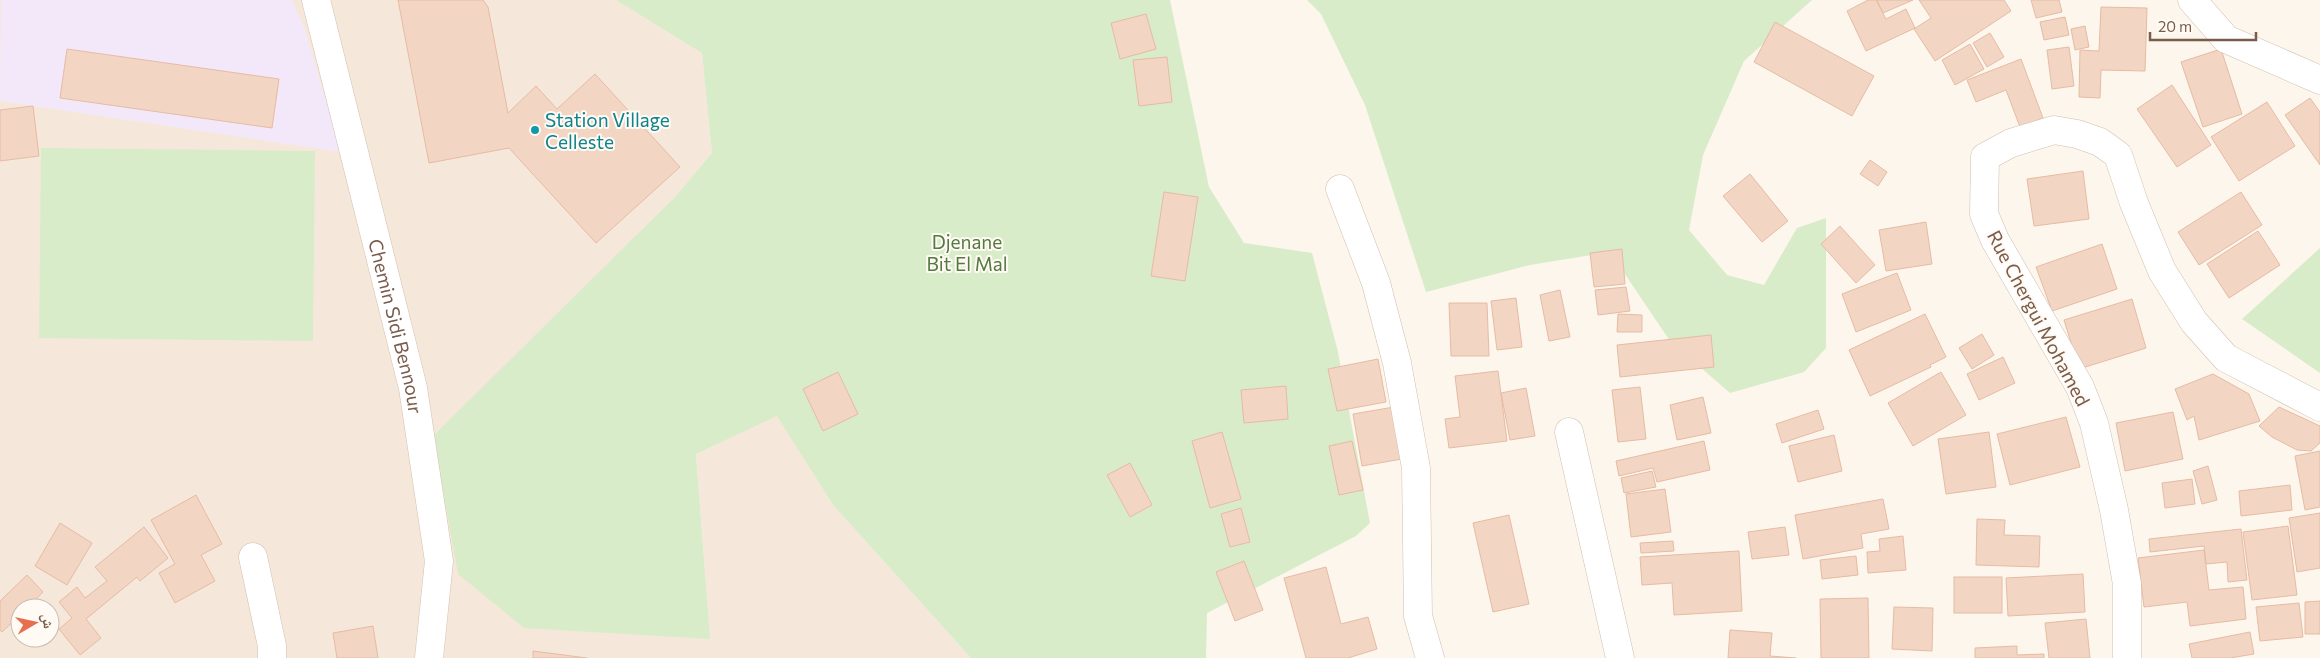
<svg xmlns="http://www.w3.org/2000/svg" width="2320" height="658" viewBox="0 0 2320 658" font-family="Commissioner,'Noto Naskh Arabic',sans-serif">
	<rect width="100%" height="100%" fill="#fdf6ec"/>
	<path fill="#f5e8da" fill-rule="evenodd" d="M0,0H616L702,52L712,153L675,197L710,639L696,454L777,415L833,505L971,658H0ZM20,608H50V638H20Z"/>
	<polygon fill="#f3e8fa" points="1,0 292,0 305,30 341,152 0,101"/>
	<g fill="#d8ecc9">
		<polygon points="616,0 1170,0 1209,187 1244,243 1312,253 1338,352 1370,523 1356,536 1207,613 1206,658 971,658 833,505 777,416 696,454 710,639 524,628 458,574 433,436 675,197 712,153 702,53"/>
		<polygon points="1307,0 1812,0 1744,61 1703,155 1689,230 1727,275 1764,285 1797,228 1826,218 1826,348 1804,372 1730,393 1670,341 1610,252 1530,265 1426,292 1365,105 1321,14"/>
		<polygon points="41,148 315,151 313,341 39,338"/>
		<polygon points="2320,248 2320,373 2242,319"/>
	</g>
	<g fill="#f3d5c3" stroke="#e6bba3">
		<polygon points="398,0 483,0 488,7 508,113 536,86 557,109 595,74 680,167 596,243 509,148 429,163"/>
		<polygon points="1868,0 1876,0 1886,19 1906,9 1915,28 1866,51 1847,11"/>
		<polygon points="1877,0 1913,0 1883,13"/>
		<polygon points="1919,0 2004,0 2011,11 1935,61 1914,29 1931,18"/>
		<polygon points="2031,0 2059,0 2062,12 2036,18"/>
		<polygon points="2101,7 2147,8 2145,71 2101,70 2100,98 2079,97 2080,50 2099,51"/>
		<polygon points="1146,14 1156,49 1120,59 1111,23"/>
		<polygon points="2065,17 2069,35 2044,40 2040,22"/>
		<polygon points="1775,22 1874,76 1852,116 1754,62"/>
		<polygon points="2085,26 2089,47 2075,50 2071,29"/>
		<polygon points="1990,33 2004,57 1987,67 1973,43"/>
		<polygon points="1970,44 1984,69 1955,85 1942,60"/>
		<polygon points="2069,47 2074,86 2052,89 2047,50"/>
		<polygon points="67,49 279,79 272,128 60,98"/>
		<polygon points="2221,49 2242,114 2203,127 2181,62"/>
		<polygon points="1167,57 1172,102 1139,106 1133,60"/>
		<polygon points="2021,59 2043,118 2020,127 2006,90 1976,102 1967,80"/>
		<polygon points="2172,85 2211,145 2177,167 2137,109"/>
		<polygon points="2310,98 2320,112 2320,165 2285,115"/>
		<polygon points="2267,102 2295,146 2239,181 2211,137"/>
		<polygon points="33,106 39,156 0,161 0,110"/>
		<polygon points="1870,160 1887,172 1878,186 1860,174"/>
		<polygon points="2083,171 2089,219 2034,226 2027,179"/>
		<polygon points="1750,174 1788,221 1762,242 1723,196"/>
		<polygon points="1164,192 1198,197 1185,281 1151,276"/>
		<polygon points="2241,192 2262,225 2199,265 2178,232"/>
		<polygon points="1926,222 1932,264 1886,271 1879,230"/>
		<polygon points="1840,226 1875,265 1856,283 1821,244"/>
		<polygon points="2258,231 2280,265 2229,298 2207,264"/>
		<polygon points="2102,244 2117,289 2052,311 2036,267"/>
		<polygon points="1622,249 1625,284 1594,287 1590,253"/>
		<polygon points="1897,273 1911,310 1856,332 1842,294"/>
		<polygon points="1626,287 1630,311 1598,315 1595,290"/>
		<polygon points="1560,290 1570,337 1549,341 1540,295"/>
		<polygon points="1516,298 1522,347 1497,350 1491,301"/>
		<polygon points="2132,299 2146,348 2079,369 2064,320"/>
		<polygon points="1449,303 1487,303 1489,356 1451,356"/>
		<polygon points="1618,314 1642,315 1642,332 1617,332"/>
		<polygon points="1925,314 1946,357 1930,365 1931,367 1870,396 1849,350"/>
		<polygon points="1982,334 1994,355 1972,369 1959,348"/>
		<polygon points="1711,335 1714,367 1620,377 1617,345"/>
		<polygon points="2003,357 2015,383 1979,400 1967,374"/>
		<polygon points="1378,359 1386,402 1337,411 1328,369"/>
		<polygon points="1498,371 1507,441 1449,448 1445,419 1460,417 1455,376"/>
		<polygon points="838,372 858,414 823,431 803,389"/>
		<polygon points="1941,372 1966,415 1913,446 1888,403"/>
		<polygon points="2213,374 2249,394 2260,421 2199,440 2194,416 2187,420 2175,389"/>
		<polygon points="1286,386 1288,419 1244,423 1241,390"/>
		<polygon points="1640,387 1646,439 1618,442 1612,390"/>
		<polygon points="1526,388 1535,436 1510,440 1501,393"/>
		<polygon points="1703,397 1711,433 1677,440 1670,405"/>
		<polygon points="1394,407 1402,459 1362,466 1353,414"/>
		<polygon points="2279,407 2320,426 2320,443 2311,451 2297,450 2272,437 2259,426"/>
		<polygon points="1818,410 1824,429 1782,443 1776,424"/>
		<polygon points="2173,412 2183,459 2125,471 2116,423"/>
		<polygon points="2066,417 2080,467 2010,485 1997,434"/>
		<polygon points="1222,432 1241,499 1210,508 1192,441"/>
		<polygon points="1989,432 1996,487 1946,494 1938,439"/>
		<polygon points="1834,435 1842,471 1798,482 1789,446"/>
		<polygon points="1352,441 1363,490 1339,495 1329,446"/>
		<polygon points="1704,441 1710,470 1657,482 1653,468 1619,476 1616,461"/>
		<polygon points="2320,451 2320,507 2305,510 2295,456"/>
		<polygon points="1130,463 1152,505 1130,517 1107,475"/>
		<polygon points="2208,466 2217,500 2202,504 2193,471"/>
		<polygon points="1652,471 1656,487 1624,493 1621,478"/>
		<polygon points="2192,479 2195,504 2165,508 2162,483"/>
		<polygon points="2290,485 2292,510 2241,516 2239,491"/>
		<polygon points="1665,489 1671,532 1631,537 1626,494"/>
		<polygon points="196,495 222,544 201,555 215,581 175,603 159,573 175,564 151,520"/>
		<polygon points="1883,499 1889,529 1861,534 1863,548 1803,559 1795,515"/>
		<polygon points="1241,508 1250,542 1230,547 1221,514"/>
		<polygon points="2320,513 2320,568 2297,572 2289,518"/>
		<polygon points="1509,515 1529,604 1493,612 1473,523"/>
		<polygon points="1977,519 2005,520 2004,535 2040,536 2039,567 1976,565"/>
		<polygon points="60,523 92,543 67,585 35,566"/>
		<polygon points="2288,526 2297,595 2252,600 2243,532"/>
		<polygon points="144,527 168,558 140,581 137,577 86,619 101,638 80,655 59,629 72,618 59,602 77,587 85,598 107,581 95,567"/>
		<polygon points="1785,527 1789,555 1752,559 1748,532"/>
		<polygon points="2241,529 2247,580 2228,582 2227,562 2206,564 2204,546 2150,552 2149,539"/>
		<polygon points="1903,536 1906,570 1868,573 1867,552 1880,551 1879,539"/>
		<polygon points="1673,541 1674,551 1641,553 1640,543"/>
		<polygon points="2204,550 2209,590 2243,587 2246,619 2190,626 2187,602 2144,607 2138,558"/>
		<polygon points="1739,551 1742,611 1674,615 1672,583 1642,585 1640,557"/>
		<polygon points="1856,556 1858,575 1822,579 1820,560"/>
		<polygon points="1244,561 1263,610 1235,621 1216,572"/>
		<polygon points="1326,567 1341,624 1368,617 1377,649 1348,658 1306,658 1284,578"/>
		<polygon points="2083,574 2085,612 2008,616 2006,578"/>
		<polygon points="27,575 43,592 27,608 20,608 20,615 2,632 0,630 0,601"/>
		<rect x="1954" y="577" width="48" height="36"/>
		<polygon points="1868,598 1869,658 1821,658 1820,599"/>
		<polygon points="2320,601 2320,634 2305,634 2305,602"/>
		<polygon points="2299,603 2303,637 2260,641 2256,607"/>
		<polygon points="1894,607 1933,608 1932,651 1892,649"/>
		<polygon points="2086,619 2090,658 2049,658 2045,623"/>
		<polygon points="373,626 378,658 337,658 333,633"/>
		<polygon points="1730,630 1772,633 1770,656 1796,658 1728,658"/>
		<polygon points="2250,632 2254,654 2230,658 2192,658 2189,644"/>
		<polygon points="2017,646 2017,655 2044,654 2044,658 1975,658 1975,648"/>
		<polygon points="533,651 587,658 533,658"/>
	</g>
	<g fill="none" stroke-linecap="round" stroke-linejoin="round">
		<g stroke="#d1beb0" stroke-width="29">
			<g id="street">
				<polyline points="2192,0 2226,39 2320,80"/>
				<polyline points="1340,189 1376,283 1397,363 1416,468 1418,616 1430,658"/>
				<polyline points="1569,432 1620,658"/>
				<polyline points="253,557 272,646 272,658"/>
				<polyline points="2127,658 2127,584 2114,510 2094,423 2080,387 1995,240 1984,214 1985,157 2011,143 2054,130 2077,134 2100,142 2118,155 2134,203 2162,271 2194,322 2226,358 2320,407"/>
			</g>
		</g>
		<g stroke="#d6c0b0" stroke-width="29">
			<g id="secondary">
				<path id="s1" d="M316,0L413,388L439,561L429,658"/>
			</g>
		</g>
		<use href="#street" stroke="#fff" stroke-width="28"/>
		<use href="#secondary" stroke="#fff" stroke-width="28"/>
	</g>
	<circle fill="#0f9aa8" stroke="#fffaf3" stroke-width="2" cx="535" cy="130" r="5"/>
	<g text-anchor="middle" dominant-baseline="central" stroke-width="4" stroke-linejoin="round" paint-order="stroke">
		<g font-size="19" fill="#0d838f" stroke="#fffaf3" text-anchor="start">
			<text x="545" y="119">Station Village<tspan x="545" dy="22">Celleste</tspan></text>
		</g>
		<g font-size="19" fill="#537a41" stroke="#fffaf3">
			<text x="967" y="241">Djenane<tspan x="967" dy="22">Bit El Mal</tspan></text>
		</g>
		<g font-size="19" fill="#7a5c4d" stroke="#fffaf3">
			<text transform="translate(2039 318) rotate(62)">Rue Chergui Mohamed</text>
			<text stroke="none"><textPath href="#s1" startOffset="336">Chemin Sidi Bennour</textPath></text>
		</g>
	</g>
	<g transform="translate(35 623) rotate(81)"><circle r="24" fill="#fffaf3" stroke="#cabbb1"/>
	<path d="M0-4L9 19L0 12L-9 19Z" fill="#e76f51"/>
	<text y="-8" font-size="14" font-weight="bold" text-anchor="middle" fill="#7a5c4d">ش</text>
	</g>
	<path d="M2150 32v8h106v-8" fill="none" stroke="#7a5c4d" stroke-width="2.5"/>
	<text x="2158" y="32" font-size="15" fill="#7a5c4d" stroke="#fffaf3" stroke-width="4" paint-order="stroke">20 m</text>
</svg>
